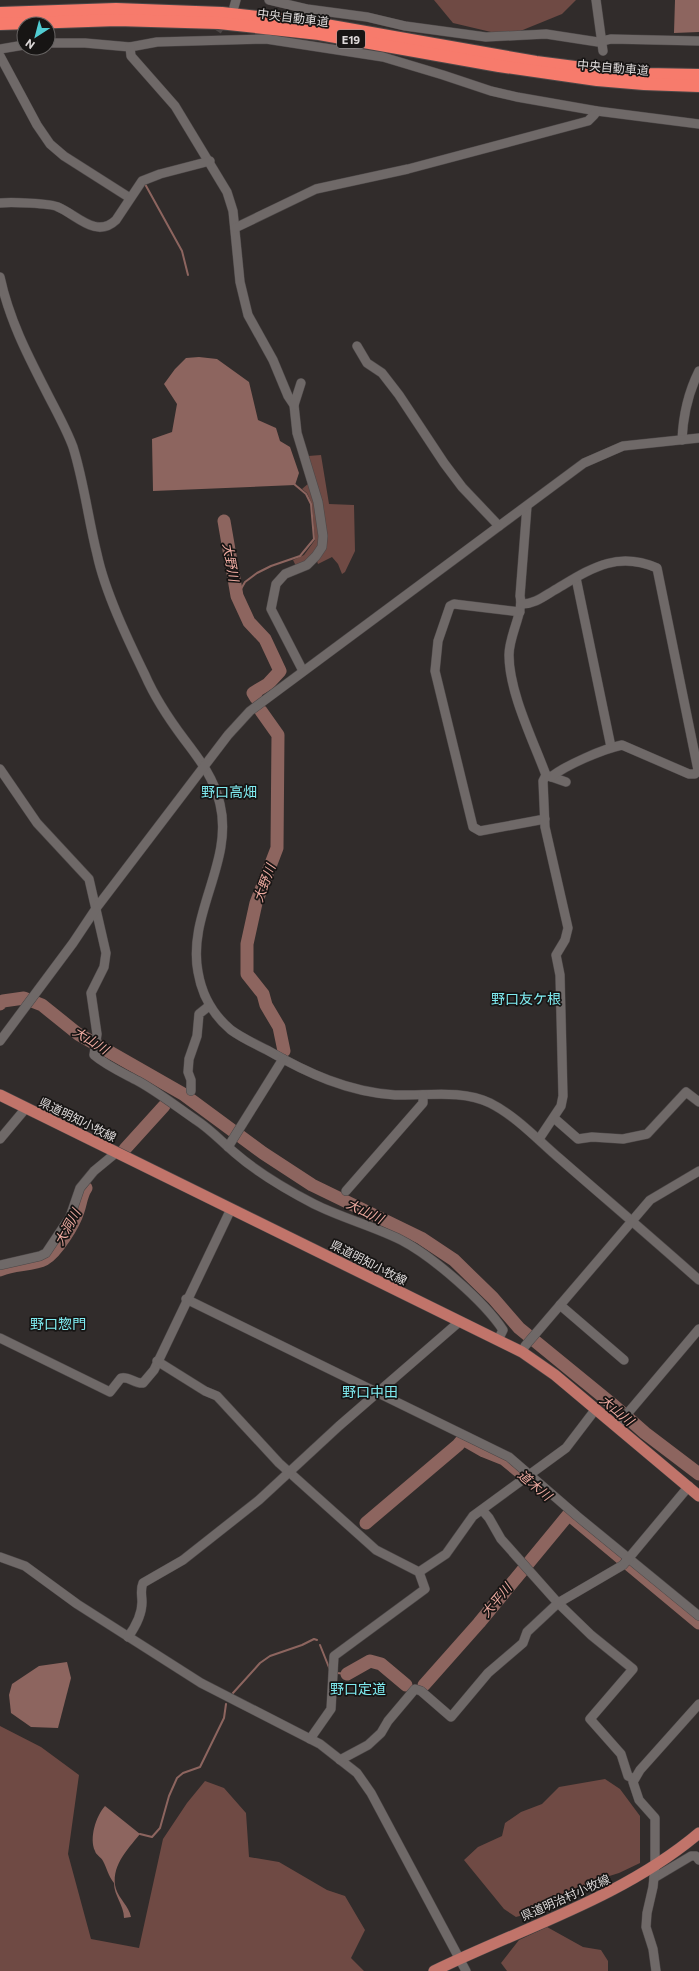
<svg xmlns="http://www.w3.org/2000/svg" width="699" height="1971" viewBox="0 0 699 1971" font-family="Commissioner,'Noto Sans JP',sans-serif">
	<rect width="100%" height="100%" fill="#312c2b"/>
	<g fill="#6f4a44">
		<polygon points="434,0 576,0 562,14 508,36 453,23"/>
		<polygon points="321,455 329,504 354,505 355,551 345,572 342,574 338,564 332,557 318,564 314,553 305,562 296,566 293,560 304,555 315,540 312,504 307,493 302,489 309,483 308,456"/>
		<polygon points="0,1726 41,1747 79,1775 68,1854 91,1939 139,1948 163,1839 187,1803 205,1781 224,1788 246,1813 249,1857 279,1862 327,1890 345,1896 365,1930 351,1958 364,1971 0,1971"/>
		<polygon points="605,1779 620,1789 640,1816 640,1863 619,1873 603,1878 573,1896 541,1910 516,1917 504,1909 464,1860 478,1847 502,1836 505,1823 521,1812 542,1804 559,1787"/>
		<polygon points="547,1927 583,1947 601,1950 608,1961 608,1971 507,1971 501,1963 519,1940"/>
	</g>
	<g fill="#8d655f">
		<polygon points="675,0 699,0 699,32 674,33"/>
		<polygon points="199,357 217,359 249,382 258,420 276,428 280,441 290,447 299,473 295,485 153,491 152,439 172,432 177,404 164,384 175,369 186,358"/>
		<polygon points="67,1662 71,1678 58,1728 31,1727 11,1713 9,1695 12,1684 39,1666"/>
		<path d="M105,1806L140,1834C127,1850 110,1867 116,1889C119,1899 129,1906 131,1917L124,1918C124,1905 114,1896 114,1883C108,1876 107,1868 103,1861C101,1857 96,1855 95,1851C89,1838 96,1816 105,1806Z"/>
	</g>
	<g fill="none" stroke-linecap="round" stroke-linejoin="round">
		<g stroke="#8d655f" stroke-width="2">
			<polyline points="145,184 182,251 188,275"/>
			<polyline points="237,596 245,582 257,573 271,566 300,556 314,539 311,504 306,494 294,484"/>
			<polyline points="320,1645 330,1670"/>
			<polyline points="337,1673 347,1674"/>
			<polyline points="233,1693 260,1663 270,1656 302,1645 314,1639 317,1640"/>
			<polyline points="140,1834 152,1837 160,1828 169,1796 177,1778 183,1773 200,1767 224,1718 226,1704"/>
		</g>
		<g stroke="#8d655f" stroke-width="13">
			<polyline points="224,521 237,596 249,622 265,639 280,671 268,684 253,693 256,698"/>
			<polyline points="261,711 278,735 277,848 256,903 247,944 247,974 263,994 266,1005 279,1027 284,1051"/>
			<polyline points="0,1004 3,1001 24,998 42,1005 78,1034 183,1094 263,1153 312,1185 421,1238 454,1260 493,1298 519,1328 612,1404 645,1433 699,1474"/>
			<polyline points="125,1149 164,1106"/>
			<path d="M0,1270C14,1263 32,1266 45,1259C57,1252 74,1224 78,1211C81,1203 81,1195 86,1188"/>
			<polyline points="573,1518 699,1623"/>
			<polyline points="366,1523 458,1445 463,1439 484,1451 504,1459 521,1473"/>
			<polyline points="347,1674 370,1661 381,1664 406,1685"/>
			<polyline points="424,1685 479,1623 569,1514"/>
		</g>
		<polyline stroke="#4b4645" stroke-width="9" stroke-dasharray="9 4.5" stroke-linecap="butt" points="217,31 225,19"/>
		<g stroke="#4c4747" stroke-width="10">
			<g id="minor">
				<polyline points="269,0 307,9 367,17 405,26 486,37 546,34 598,42 611,39 699,41"/>
				<polyline points="596,0 603,51"/>
				<polyline points="234,7 236,0"/>
				<polyline points="48,43 85,43 130,47 157,42 266,39 383,57 443,75 491,91 517,97 597,111 699,124"/>
				<polyline points="130,47 131,56 175,106 227,192 233,211 240,282 248,315 273,360 288,396 294,405 297,433 318,502 323,536 322,547 316,556 307,565 285,574 276,584 271,609 303,671"/>
				<polyline points="0,49 24,45"/>
				<polyline points="0,56 37,125 50,144 64,156 130,198"/>
				<path d="M0,203C10,202 50,203 58,207C77,215 96,239 116,220L142,181L160,174L210,161"/>
				<polyline points="235,228 316,189 408,169 588,121 594,115 597,111"/>
				<path d="M0,277C9,319 27,354 46,391C55,409 66,428 73,447C84,482 88,518 97,554C105,592 128,640 145,675C155,698 169,719 184,739C200,760 214,778 220,804C234,862 187,914 198,972C202,996 212,1014 231,1030C242,1038 255,1044 267,1050C307,1073 348,1092 395,1095C425,1096 462,1089 490,1103C516,1116 538,1140 559,1158C606,1199 653,1239 699,1280"/>
				<polyline points="357,346 367,363 382,373 399,395 444,463 462,487 499,526"/>
				<polyline points="294,405 301,383"/>
				<path d="M682,440C683,416 688,393 699,371"/>
				<path d="M527,506L520,596C524,612 509,635 509,655C509,692 533,740 546,775L566,782"/>
				<polyline points="576,578 611,747"/>
				<path d="M522,604C534,604 543,597 553,591C589,570 615,550 657,568L698,770L695,774H689L622,745C603,749 566,765 551,777"/>
				<polyline points="520,612 454,604 450,606 438,641 435,671 473,827 480,831 545,819"/>
				<path d="M0,769L37,823L89,879L106,953L104,967L91,993L97,1034L94,1055C107,1066 123,1073 138,1081C158,1092 177,1107 196,1120C210,1129 222,1142 235,1153C258,1173 287,1190 314,1204C342,1218 373,1226 401,1240C432,1256 484,1301 503,1330L498,1340"/>
				<polyline points="0,1041 73,943 97,907 228,735 250,711 584,463 623,446 699,438"/>
				<polyline points="191,1091 191,1080 188,1072 189,1059 197,1036 199,1014 209,1006"/>
				<polyline points="554,1118 578,1139 592,1137 623,1139 647,1134 686,1092 699,1102"/>
				<polyline points="0,1139 26,1108"/>
				<polyline points="539,1139 561,1106 563,1096 560,975 556,955 565,940 568,928 545,827 543,781 546,775"/>
				<polyline points="228,1147 283,1059"/>
				<polyline points="346,1191 423,1103 423,1095"/>
				<polyline points="0,1265 40,1256 46,1253 70,1217 80,1188 94,1171 117,1152"/>
				<polyline points="186,1299 509,1457 577,1516 699,1616"/>
				<polyline points="560,1305 624,1360"/>
				<path d="M0,1338L110,1392L121,1378C129,1376 135,1384 143,1383L154,1370L231,1209"/>
				<polyline points="522,1352 525,1346 650,1200 699,1171"/>
				<polyline points="157,1361 205,1391 217,1396 279,1463 376,1550 419,1572 425,1589 334,1656 331,1709 310,1739"/>
				<polyline points="616,1427 699,1329"/>
				<polyline points="483,1511 489,1518 501,1539 558,1603 591,1635 633,1669 590,1719 621,1754 628,1776 634,1779"/>
				<polyline points="0,1557 25,1566 77,1604 201,1683 320,1744 357,1773 371,1793 466,1971"/>
				<polyline points="419,1572 446,1554 473,1516 566,1448 595,1410"/>
				<path d="M128,1637C136,1626 142,1615 142,1602C142,1595 140,1590 143,1583L183,1560L259,1500L339,1426L459,1322"/>
				<polyline points="340,1760 368,1745 381,1733 388,1721 415,1689 421,1691 451,1717 488,1673 523,1643 527,1632 558,1603 623,1565 689,1486"/>
				<polyline points="654,1878 691,1856 696,1856 699,1860"/>
				<polyline points="656,1971 653,1949 646,1927 647,1913 653,1887 655,1867 655,1818 639,1800 633,1782 640,1770 699,1704"/>
			</g>
		</g>
		<g stroke="#4c4747" stroke-width="12">
			<g id="major">
				<polyline points="0,1095 522,1352 555,1375 699,1496"/>
				<path d="M434,1971C524,1927 622,1898 699,1833"/>
			</g>
		</g>
		<g stroke="#4c4747" stroke-width="14">
			<g id="highway">
				<polyline points="0,13 116,9 222,13 320,24 536,62 598,70 645,74 699,75"/>
				<polyline points="0,24 117,20 219,23 319,34 499,66 597,80 644,84 699,86"/>
			</g>
		</g>
		<use href="#minor" stroke="#6f6968" stroke-width="9"/>
		<use href="#major" stroke="#c1746a" stroke-width="11"/>
		<use href="#highway" stroke="#f77b6c" stroke-width="12"/>
	</g>
	<g text-anchor="middle" dominant-baseline="central" stroke-width="3.5" stroke-linejoin="round" paint-order="stroke">
		<rect fill="#171514" stroke="#a29f9f" stroke-width="1" x="337" y="30" width="28" height="18" rx="3"/>
		<g font-size="11" font-weight="bold" fill="#dedada">
			<text x="351" y="39">E19</text>
		</g>
		<g font-size="12" fill="#dedada" stroke="#171514">
			<text transform="translate(293 17) rotate(7)">中央自動車道</text>
			<text transform="translate(613 67) rotate(5)">中央自動車道</text>
			<text transform="translate(78 1119) rotate(26)">県道明知小牧線</text>
			<text transform="translate(369 1262) rotate(27)">県道明知小牧線</text>
			<text transform="translate(565 1897) rotate(-24)">県道明治村小牧線</text>
		</g>
		<g font-size="13" font-style="italic" fill="#efaba1" stroke="#171514">
			<text transform="translate(231 562) rotate(80)">大野川</text>
			<text transform="translate(264 883) rotate(-70)">大野川</text>
			<text transform="translate(91 1040) rotate(32)">大山川</text>
			<text transform="translate(365 1211) rotate(26)">大山川</text>
			<text transform="translate(67 1227) rotate(-61)">大洞川</text>
			<text transform="translate(617 1410) rotate(40)">大山川</text>
			<text transform="translate(535 1485) rotate(40)">道木川</text>
			<text transform="translate(496 1600) rotate(-50)">大平川</text>
		</g>
		<g font-size="14" fill="#7febf0" stroke="#171514">
			<text x="229" y="791">野口高畑</text>
			<text x="526" y="998">野口友ケ根</text>
			<text x="58" y="1323">野口惣門</text>
			<text x="370" y="1391">野口中田</text>
			<text x="358" y="1688">野口定道</text>
		</g>
	</g>
	<g transform="translate(36 36) rotate(216)"><circle r="19" fill="#171514" stroke="#676463"/>
	<path d="M0-3L7 15L0 10L-7 15Z" fill="#51ccd2"/>
	<text y="-6" font-size="11" font-weight="bold" text-anchor="middle" fill="#dedada">N</text>
	</g>
</svg>
